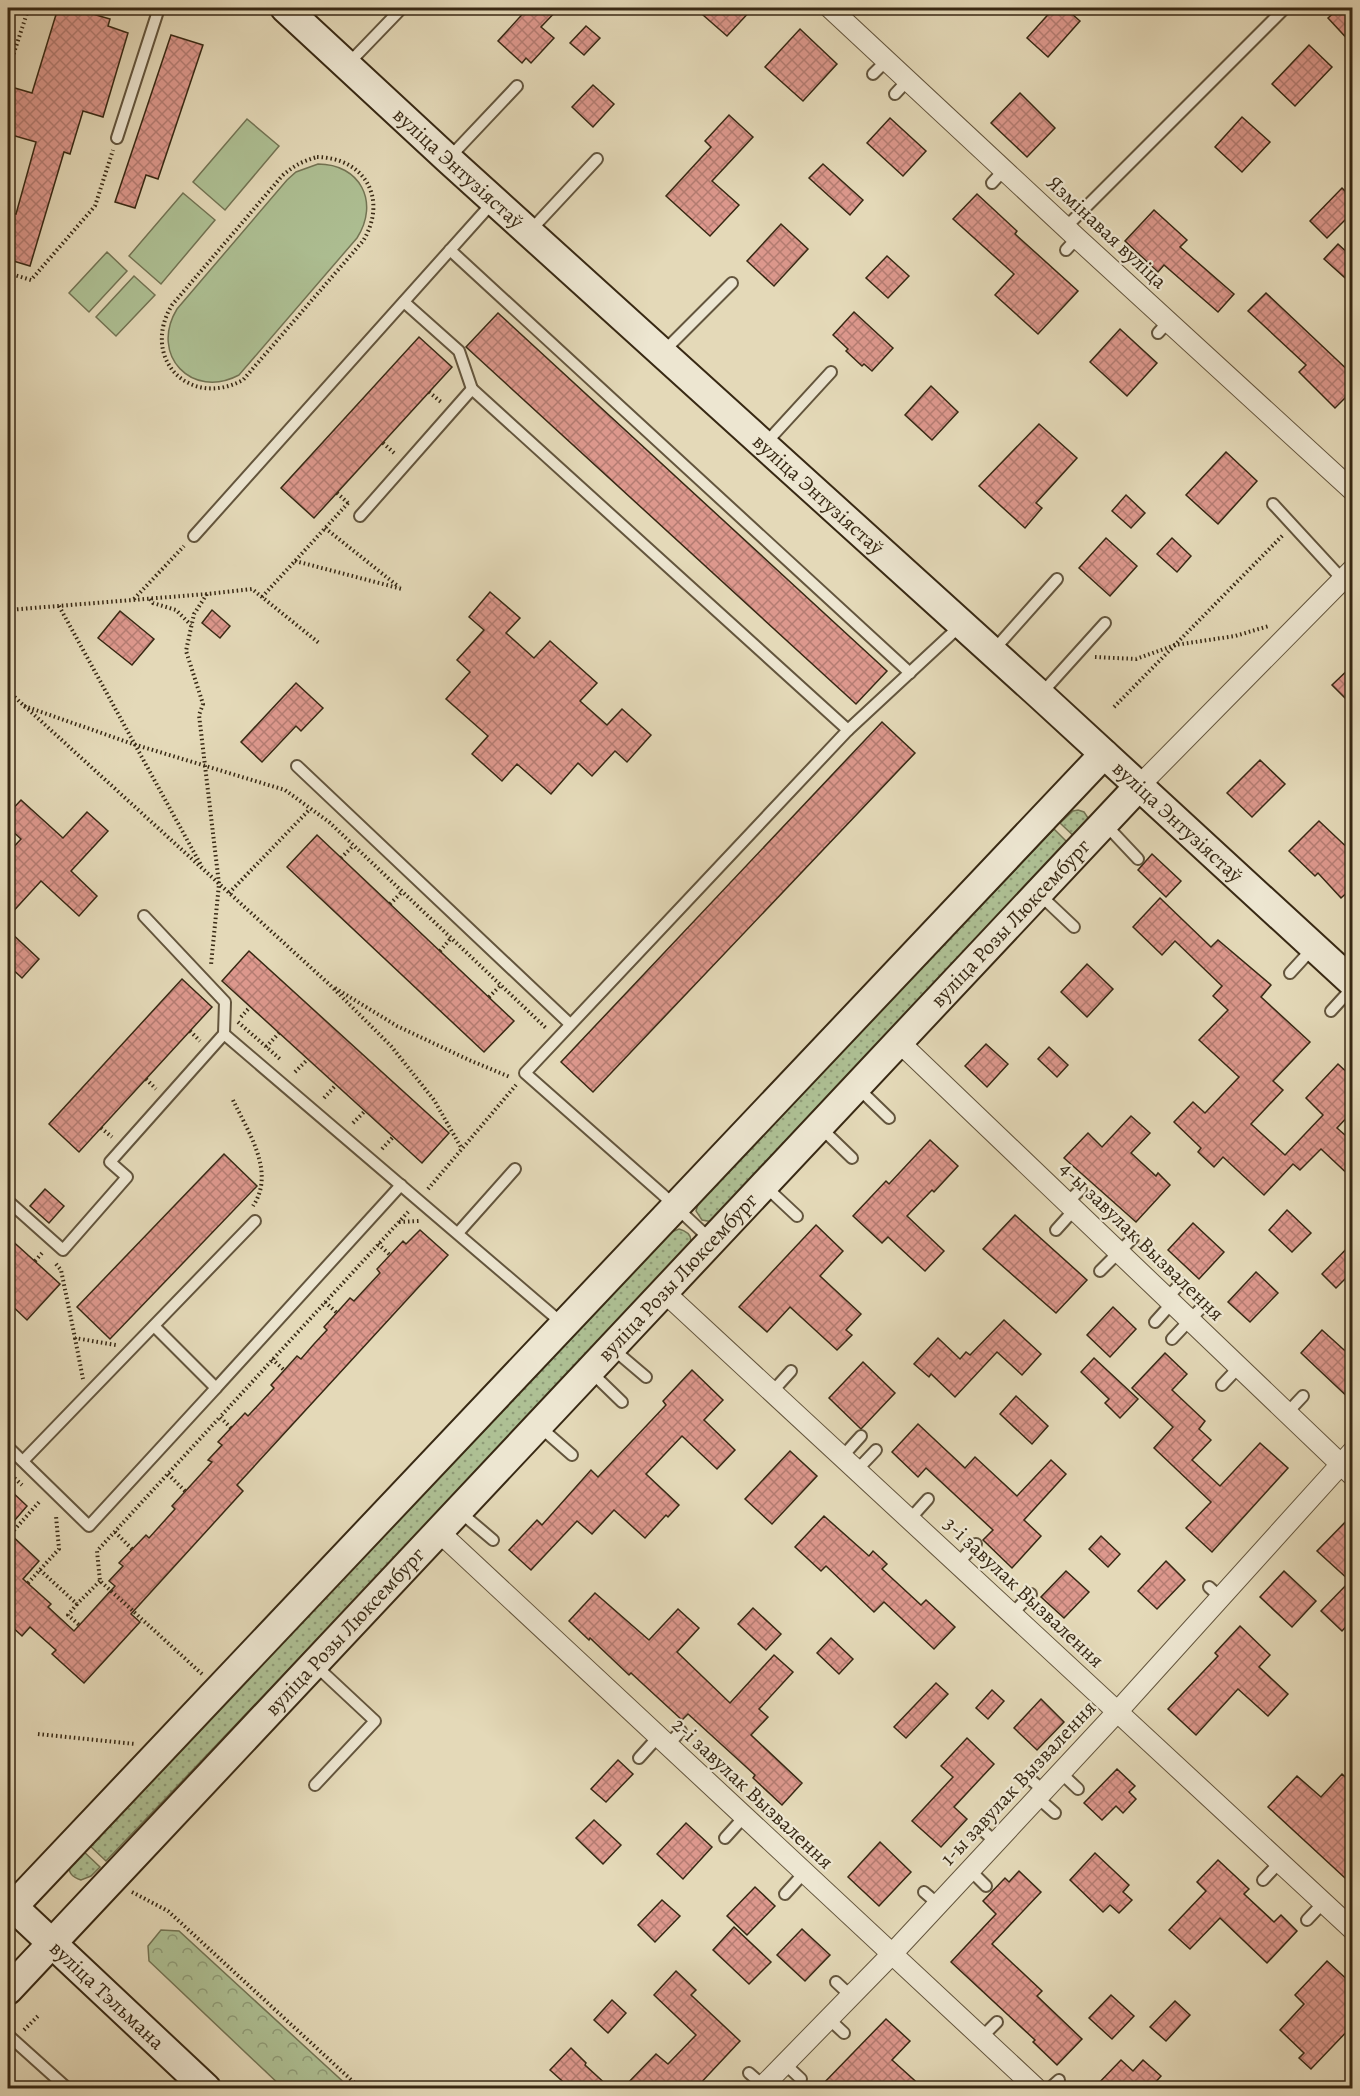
<svg xmlns="http://www.w3.org/2000/svg" width="1360" height="2096" viewBox="0 0 1360 2096" font-family="Alegreya,serif">
	<defs>
		<pattern id="grass-dots" width="8" height="8" patternUnits="userSpaceOnUse" patternTransform="scale(1.5)"><rect width="8" height="8" fill="#aec094"/><path d="M2 2h.1M6 6h.1" fill="none" stroke="#8f9c78" stroke-width="1.8" stroke-linecap="round"/></pattern>
		<pattern id="forest-crowns" width="20" height="18" patternUnits="userSpaceOnUse" patternTransform="scale(1.5)"><rect width="20" height="18" fill="#aec094"/><path d="M2 6a3 3 0 1 1 6 0M12 15a3 3 0 1 1 6 0" fill="none" stroke="#8f9c78"/></pattern>
		<pattern id="building-cross-hatch" width="8" height="8" patternUnits="userSpaceOnUse" patternTransform="scale(1.5)"><rect width="8" height="8" fill="#dd988d"/><path d="M0 0l8 8M0 8l8-8" fill="none" stroke="#b47c72"/></pattern>
	</defs>
	<rect width="100%" height="100%" fill="#e4d9b8"/>
	<filter id="stains"><feTurbulence type="fractalNoise" baseFrequency=".00333" numOctaves="4"/><feColorMatrix values="0 0 0 0 .2 0 0 0 0 .09 0 0 0 0 .02 0 0 0 .5 -.17"/></filter>
	<radialGradient id="worn" r=".72"><stop offset=".6" stop-color="#630" stop-opacity="0"/><stop offset="1" stop-color="#630" stop-opacity=".3"/></radialGradient>
	<g fill="url(#grass-dots)" stroke="#737454" stroke-width="1.5">
		<polygon points="1078,810 1084,812 1090,821 1078,840 1060,823 1073,811"/>
		<polygon points="1054,829 1072,847 713,1222 702,1220 696,1211 699,1201"/>
		<path d="M679,1229C700,1235 688,1249 679,1259L106,1861L87,1843L669,1233Z"/>
		<path d="M81,1849L100,1867L91,1876L81,1880C60,1873 72,1860 81,1849Z"/>
	</g>
	<polygon fill="url(#forest-crowns)" stroke="#737454" stroke-width="1.5" points="161,1930 179,1931 350,2088 283,2088 149,1961 148,1946"/>
	<g fill="#aec094" stroke="#737454" stroke-width="1.5">
		<polygon points="247,119 279,146 225,210 193,182"/>
		<path d="M318,164C360,164 380,202 357,238L239,375C192,400 149,355 177,309L287,180L296,172Z"/>
		<polygon points="183,193 215,220 161,284 129,256"/>
		<polygon points="107,252 127,271 89,312 69,293"/>
		<polygon points="134,276 155,295 116,336 96,317"/>
	</g>
	<g fill="url(#building-cross-hatch)" stroke="#382914" stroke-width="1.5">
		<polygon points="58,8 72,8 110,19 108,26 128,33 103,117 83,111 70,154 64,152 30,266 10,260 12,254 8,253 8,212 16,214 36,142 8,134 8,86 32,93"/>
		<polygon points="528,8 559,8 541,27 554,38 531,63 526,58 522,63 498,41"/>
		<polygon points="695,8 753,8 727,36"/>
		<polygon points="1054,8 1065,8 1080,21 1048,57 1027,38"/>
		<polygon points="1339,8 1353,8 1353,45 1328,18"/>
		<polygon points="586,26 600,38 584,55 570,43"/>
		<polygon points="800,29 837,64 803,101 765,67"/>
		<polygon points="171,35 203,45 158,179 146,175 135,208 115,202"/>
		<polygon points="1309,45 1332,67 1295,106 1272,84"/>
		<polygon points="593,85 614,104 593,127 572,107"/>
		<polygon points="1020,93 1055,128 1027,157 991,123"/>
		<polygon points="729,115 753,137 712,181 739,205 710,236 666,196 711,147 705,141"/>
		<polygon points="1242,117 1270,142 1242,172 1215,147"/>
		<polygon points="890,118 926,151 903,176 867,143"/>
		<polygon points="823,164 863,200 850,215 809,178"/>
		<polygon points="1342,188 1353,199 1353,212 1327,238 1310,221"/>
		<polygon points="977,194 1017,231 1015,234 1078,291 1038,334 995,295 1014,274 953,219"/>
		<polygon points="1154,210 1187,240 1180,247 1234,294 1218,312 1164,265 1158,272 1125,241"/>
		<polygon points="781,224 808,249 774,286 747,261"/>
		<polygon points="1338,244 1353,258 1353,285 1324,259"/>
		<polygon points="887,256 909,276 888,298 866,278"/>
		<polygon points="1266,293 1353,375 1353,390 1335,408 1299,372 1306,365 1248,311"/>
		<polygon points="854,312 893,348 872,371 864,364 862,366 846,351 848,349 833,335"/>
		<polygon points="498,313 887,671 856,704 466,347"/>
		<polygon points="1120,329 1157,363 1127,396 1090,362"/>
		<polygon points="419,337 452,367 314,518 281,488"/>
		<polygon points="931,386 958,412 932,440 905,415"/>
		<polygon points="1039,424 1077,458 1036,503 1042,508 1025,528 979,486"/>
		<polygon points="1226,452 1257,481 1218,524 1186,495"/>
		<polygon points="1126,495 1145,513 1131,528 1112,511"/>
		<polygon points="1106,538 1137,566 1110,596 1079,568"/>
		<polygon points="1172,538 1191,556 1177,572 1157,554"/>
		<polygon points="490,592 520,618 506,633 534,658 550,641 597,683 580,701 607,725 622,709 651,735 627,762 615,751 592,776 578,763 551,794 517,764 502,781 472,754 488,736 446,699 470,672 457,660 484,630 469,617"/>
		<polygon points="212,610 230,626 220,638 202,623"/>
		<polygon points="120,611 154,639 132,665 98,638"/>
		<polygon points="1353,665 1353,706 1332,685"/>
		<polygon points="296,683 323,708 301,731 296,726 262,762 241,742"/>
		<polygon points="882,722 915,753 593,1092 561,1062"/>
		<polygon points="1260,760 1285,784 1252,817 1227,793"/>
		<polygon points="21,800 63,838 87,812 108,831 71,871 97,896 79,916 41,881 8,917 8,853 21,839 8,827 8,814"/>
		<polygon points="1319,821 1353,853 1353,887 1341,898 1318,873 1315,876 1289,851"/>
		<polygon points="317,835 514,1021 484,1052 287,867"/>
		<polygon points="1152,854 1181,881 1166,897 1138,870"/>
		<polygon points="1160,898 1211,947 1218,940 1271,985 1261,997 1310,1042 1273,1081 1283,1090 1251,1124 1285,1155 1323,1115 1306,1098 1338,1064 1353,1078 1353,1111 1337,1128 1353,1142 1353,1179 1321,1149 1300,1170 1293,1164 1264,1195 1223,1157 1214,1167 1198,1152 1201,1148 1174,1122 1193,1102 1205,1113 1239,1077 1199,1040 1228,1010 1213,996 1222,986 1175,941 1162,955 1133,927"/>
		<polygon points="8,930 39,959 22,978 8,965"/>
		<polygon points="249,951 449,1133 422,1163 222,981"/>
		<polygon points="1087,964 1113,989 1087,1017 1061,992"/>
		<polygon points="182,979 212,1007 79,1152 49,1124"/>
		<polygon points="986,1044 1008,1064 987,1087 965,1066"/>
		<polygon points="1049,1047 1068,1065 1057,1077 1038,1059"/>
		<polygon points="1131,1116 1150,1133 1131,1153 1156,1176 1158,1173 1170,1185 1136,1222 1064,1158 1088,1133 1102,1147"/>
		<polygon points="930,1140 958,1166 934,1192 932,1190 907,1216 944,1251 925,1271 888,1237 882,1243 853,1216 886,1181 889,1184"/>
		<polygon points="224,1154 257,1186 110,1339 77,1307"/>
		<polygon points="45,1189 64,1206 49,1223 30,1206"/>
		<polygon points="1287,1210 1311,1233 1292,1252 1269,1230"/>
		<polygon points="1015,1215 1087,1280 1056,1313 983,1249"/>
		<polygon points="1193,1223 1224,1252 1199,1279 1168,1250"/>
		<polygon points="816,1225 843,1251 820,1276 861,1314 846,1330 852,1335 837,1350 790,1307 767,1332 739,1307"/>
		<polygon points="420,1230 448,1255 237,1485 243,1491 131,1614 140,1622 84,1683 52,1654 56,1650 30,1627 22,1636 8,1623 8,1532 39,1561 23,1579 51,1604 48,1607 74,1631 115,1586 109,1581 123,1566 119,1563 146,1535 149,1538 175,1509 172,1506 212,1462 208,1460 222,1445 218,1442 245,1413 248,1416 274,1388 271,1385 297,1356 301,1359 314,1344 327,1330 324,1327 350,1298 354,1301 380,1273 377,1269 403,1241 406,1244"/>
		<polygon points="8,1237 60,1284 27,1320 8,1302"/>
		<polygon points="1353,1242 1353,1271 1336,1288 1322,1274"/>
		<polygon points="1256,1272 1278,1293 1250,1322 1228,1302"/>
		<polygon points="1113,1307 1136,1329 1110,1357 1087,1335"/>
		<polygon points="1004,1320 1041,1354 1022,1375 997,1352 955,1397 931,1374 929,1377 914,1364 938,1338 960,1359 966,1352 970,1355"/>
		<polygon points="1322,1330 1353,1358 1353,1402 1301,1353"/>
		<polygon points="1165,1353 1187,1374 1172,1390 1205,1421 1199,1429 1211,1440 1192,1460 1220,1486 1260,1443 1288,1468 1212,1552 1186,1528 1211,1502 1154,1448 1173,1427 1132,1388"/>
		<polygon points="1094,1358 1138,1399 1120,1418 1105,1403 1109,1399 1081,1372"/>
		<polygon points="863,1362 895,1393 861,1429 829,1398"/>
		<polygon points="692,1370 723,1400 704,1420 735,1450 717,1469 682,1436 646,1474 679,1505 668,1517 666,1515 645,1538 614,1510 592,1534 577,1521 531,1570 509,1550 537,1520 542,1525 591,1470 598,1477 666,1405 663,1401"/>
		<polygon points="1016,1396 1048,1426 1032,1444 1000,1414"/>
		<polygon points="918,1424 965,1468 975,1457 1017,1496 1051,1460 1066,1474 1024,1520 1041,1536 1012,1568 983,1540 993,1530 926,1468 918,1477 892,1452"/>
		<polygon points="790,1451 817,1476 772,1524 745,1499"/>
		<polygon points="8,1488 27,1506 8,1528"/>
		<polygon points="1353,1514 1353,1619 1342,1631 1321,1611 1350,1581 1317,1551"/>
		<polygon points="824,1516 869,1556 873,1551 887,1564 882,1569 921,1605 926,1600 955,1627 934,1649 884,1602 874,1612 826,1566 821,1571 795,1547"/>
		<polygon points="1101,1536 1120,1554 1108,1567 1089,1549"/>
		<polygon points="1166,1561 1185,1580 1157,1609 1138,1591"/>
		<polygon points="1066,1571 1089,1592 1064,1618 1041,1597"/>
		<polygon points="1284,1571 1316,1601 1292,1627 1260,1597"/>
		<polygon points="595,1593 649,1640 678,1609 699,1628 677,1652 730,1703 774,1655 793,1672 759,1709 768,1717 751,1735 802,1783 782,1805 753,1778 755,1775 688,1714 682,1720 631,1673 629,1675 590,1638 589,1640 569,1621"/>
		<polygon points="753,1608 781,1634 766,1650 738,1624"/>
		<polygon points="1240,1626 1270,1655 1259,1667 1288,1694 1268,1716 1238,1689 1196,1735 1168,1709 1218,1656 1215,1653"/>
		<polygon points="831,1638 853,1659 839,1674 817,1653"/>
		<polygon points="936,1683 948,1694 906,1738 894,1727"/>
		<polygon points="992,1690 1004,1701 988,1719 976,1708"/>
		<polygon points="1041,1699 1064,1722 1037,1750 1014,1728"/>
		<polygon points="967,1738 994,1764 954,1807 967,1819 941,1847 912,1821 953,1777 941,1766"/>
		<polygon points="618,1760 633,1774 606,1802 591,1789"/>
		<polygon points="1117,1769 1135,1786 1129,1792 1136,1799 1123,1813 1116,1806 1102,1820 1084,1803"/>
		<polygon points="1342,1774 1353,1784 1353,1870 1345,1878 1268,1807 1297,1776 1321,1797"/>
		<polygon points="594,1820 621,1845 603,1864 576,1838"/>
		<polygon points="686,1823 712,1847 683,1879 657,1854"/>
		<polygon points="880,1842 911,1872 879,1906 848,1877"/>
		<polygon points="1095,1853 1129,1885 1123,1892 1132,1900 1119,1913 1110,1905 1103,1912 1070,1880"/>
		<polygon points="1218,1860 1249,1889 1244,1894 1274,1922 1281,1915 1297,1931 1267,1963 1220,1918 1190,1949 1169,1930 1206,1891 1197,1882"/>
		<polygon points="1019,1871 1041,1892 992,1944 1042,1991 1037,1996 1082,2039 1057,2065 1033,2042 1035,2040 951,1962 996,1914 983,1901 1005,1878 1009,1882"/>
		<polygon points="755,1887 775,1906 747,1935 727,1916"/>
		<polygon points="662,1900 680,1916 655,1942 638,1925"/>
		<polygon points="734,1927 771,1962 749,1984 713,1950"/>
		<polygon points="802,1929 830,1955 805,1981 777,1955"/>
		<polygon points="1327,1961 1353,1985 1353,2025 1311,2069 1299,2058 1304,2053 1280,2030 1304,2004 1295,1995"/>
		<polygon points="676,1971 696,1990 691,1995 740,2041 696,2088 623,2088 656,2054 668,2064 696,2035 654,1995"/>
		<polygon points="1111,1995 1134,2016 1112,2039 1089,2018"/>
		<polygon points="612,2000 626,2013 608,2033 594,2020"/>
		<polygon points="1175,2001 1190,2015 1166,2041 1150,2027"/>
		<polygon points="886,2019 910,2041 892,2060 923,2088 819,2088"/>
		<polygon points="571,2048 586,2063 585,2065 610,2088 570,2088 550,2070"/>
		<polygon points="1121,2060 1133,2071 1143,2060 1161,2076 1151,2087 1152,2088 1094,2088"/>
	</g>
	<g fill="none" stroke-linecap="round" stroke-linejoin="round">
		<g stroke="#63553d" stroke-width="14">
			<g id="lane">
				<polyline points="348,64 402,8"/>
				<polyline points="873,74 887,60"/>
				<polyline points="895,94 908,80"/>
				<polyline points="117,138 159,8"/>
				<polyline points="448,159 517,86"/>
				<polyline points="992,183 1004,170"/>
				<polyline points="1066,227 1285,8"/>
				<polyline points="529,232 597,159"/>
				<polyline points="450,250 910,673"/>
				<polyline points="1066,250 1077,238"/>
				<polyline points="404,302 459,351 472,389"/>
				<polyline points="1158,333 1169,321"/>
				<polyline points="663,352 732,283"/>
				<polyline points="764,445 831,372"/>
				<polyline points="1273,504 1343,580"/>
				<polyline points="360,516 472,389 848,730 525,1073 662,1194 711,1240"/>
				<polyline points="194,536 494,201"/>
				<polyline points="992,652 1057,579"/>
				<polyline points="1040,695 1105,623"/>
				<polyline points="848,730 960,626"/>
				<polyline points="297,766 570,1024"/>
				<polyline points="1104,823 1138,859"/>
				<polyline points="1038,893 1074,927"/>
				<polyline points="144,916 225,1002 224,1034"/>
				<polyline points="1290,973 1312,949"/>
				<polyline points="1331,1011 1352,988"/>
				<polyline points="858,1088 889,1118"/>
				<polyline points="821,1128 852,1158"/>
				<polyline points="766,1187 797,1216"/>
				<polyline points="8,1201 63,1250 127,1177 110,1162 224,1034 563,1324"/>
				<polyline points="1067,1203 1081,1189"/>
				<polyline points="1056,1230 1074,1210"/>
				<polyline points="458,1233 515,1169"/>
				<polyline points="1100,1271 1133,1238"/>
				<polyline points="1167,1298 1181,1283"/>
				<polyline points="1155,1322 1172,1303"/>
				<polyline points="1172,1339 1204,1305"/>
				<polyline points="613,1349 646,1377"/>
				<polyline points="591,1372 622,1402"/>
				<polyline points="1222,1385 1239,1367"/>
				<polyline points="216,1388 401,1185"/>
				<polyline points="772,1392 791,1371"/>
				<polyline points="1287,1413 1303,1396"/>
				<polyline points="540,1427 572,1455"/>
				<polyline points="8,1447 89,1526 216,1388 154,1326"/>
				<polyline points="842,1457 861,1436"/>
				<polyline points="23,1461 255,1221"/>
				<polyline points="857,1470 876,1450"/>
				<polyline points="460,1512 493,1540"/>
				<polyline points="910,1519 928,1499"/>
				<polyline points="958,1563 976,1544"/>
				<polyline points="1209,1587 1221,1598"/>
				<polyline points="1012,1614 1031,1594"/>
				<polyline points="667,1746 681,1731"/>
				<polyline points="639,1758 658,1737"/>
				<polyline points="1061,1773 1078,1789"/>
				<polyline points="1030,1779 1044,1791"/>
				<polyline points="315,1785 375,1721 315,1665"/>
				<polyline points="1038,1798 1055,1813"/>
				<polyline points="982,1830 996,1842"/>
				<polyline points="725,1838 744,1817"/>
				<polyline points="970,1870 986,1886"/>
				<polyline points="1263,1880 1280,1862"/>
				<polyline points="924,1892 938,1904"/>
				<polyline points="785,1894 804,1873"/>
				<polyline points="1307,1920 1324,1902"/>
				<polyline points="836,1982 851,1996"/>
				<polyline points="829,2019 844,2033"/>
				<polyline points="8,2035 67,2088"/>
				<polyline points="981,2038 997,2022"/>
				<polyline points="785,2064 801,2079"/>
				<polyline points="749,2073 764,2086"/>
				<polyline points="1050,2088 1059,2080"/>
			</g>
		</g>
		<g stroke="#63553d" stroke-width="22">
			<g id="street">
				<polyline points="830,8 1077,238 1352,490"/>
				<polyline points="1139,786 1352,570"/>
				<polyline points="898,1041 1352,1475"/>
				<polyline points="663,1291 1352,1929"/>
				<polyline points="438,1531 1036,2088"/>
				<polyline points="761,2088 891,1955 1118,1711 1352,1452"/>
			</g>
		</g>
		<g stroke="#382914" stroke-width="32">
			<g id="secondary">
				<path id="s1" d="M285,8L448,159L1040,695L1352,982"/>
				<path id="s2" d="M8,1902L206,2088"/>
				<polyline points="8,1912 1104,754"/>
				<path id="s3" d="M8,1990L1139,786"/>
			</g>
		</g>
		<g stroke="#382914" stroke-width="4" stroke-dasharray="1.5 3" stroke-linecap="butt">
			<polyline points="8,71 27,13 40,8"/>
			<path d="M317,157C366,158 388,200 363,241L243,380C189,409 140,358 172,305L282,176C293,166 303,161 317,157Z"/>
			<polyline points="8,273 31,280 95,206 113,150"/>
			<polyline points="429,392 441,402"/>
			<polyline points="383,443 394,453"/>
			<polyline points="337,493 348,503"/>
			<polyline points="325,528 399,587"/>
			<polyline points="295,561 402,589"/>
			<polyline points="207,594 194,614 186,651 203,704 199,715 219,884 211,965"/>
			<polyline points="262,597 349,502"/>
			<polyline points="134,599 184,546"/>
			<polyline points="150,599 153,603 176,610 191,625"/>
			<polyline points="59,606 202,867"/>
			<polyline points="8,610 207,594 252,589 319,643"/>
			<polyline points="1095,657 1136,659 1175,645 1235,636 1269,626"/>
			<polyline points="8,691 330,985 391,1046 434,1100 462,1149"/>
			<polyline points="24,706 133,744 285,790 329,822 547,1029"/>
			<polyline points="1114,707 1284,534"/>
			<polyline points="341,858 353,846"/>
			<polyline points="229,893 310,809"/>
			<polyline points="390,904 402,892"/>
			<polyline points="440,951 451,938"/>
			<polyline points="335,988 397,1026 469,1060 510,1077"/>
			<polyline points="489,997 501,985"/>
			<polyline points="241,1017 250,1007"/>
			<polyline points="238,1022 280,1059"/>
			<polyline points="190,1031 200,1041"/>
			<polyline points="266,1047 279,1033"/>
			<polyline points="295,1072 308,1059"/>
			<polyline points="146,1079 156,1089"/>
			<polyline points="324,1098 336,1085"/>
			<path d="M233,1100C248,1132 276,1172 253,1206"/>
			<polyline points="353,1123 365,1111"/>
			<polyline points="101,1128 112,1137"/>
			<polyline points="382,1149 393,1137"/>
			<polyline points="428,1189 516,1085"/>
			<polyline points="399,1222 419,1221"/>
			<polyline points="378,1244 390,1255"/>
			<polyline points="35,1261 43,1252"/>
			<polyline points="56,1264 61,1270 75,1338 116,1345"/>
			<polyline points="325,1302 337,1313"/>
			<polyline points="75,1338 83,1379"/>
			<polyline points="272,1359 284,1370"/>
			<polyline points="231,1428 220,1417 409,1211"/>
			<polyline points="8,1472 22,1485"/>
			<polyline points="168,1474 185,1491"/>
			<polyline points="115,1532 132,1549"/>
			<polyline points="8,1537 40,1501"/>
			<polyline points="40,1570 77,1604 100,1581"/>
			<polyline points="28,1583 59,1549 56,1516"/>
			<polyline points="77,1604 68,1615 79,1625"/>
			<polyline points="202,1674 100,1581 97,1551 220,1417"/>
			<polyline points="38,1734 135,1744"/>
			<polyline points="132,1892 168,1911 360,2088"/>
			<polyline points="24,2030 39,2015"/>
		</g>
		<use href="#lane" stroke="#ede6d1" stroke-width="10"/>
		<use href="#street" stroke="#ede6d1" stroke-width="20"/>
		<use href="#secondary" stroke="#ede6d1" stroke-width="28"/>
	</g>
	<g text-anchor="middle" dominant-baseline="central" stroke-width="4.5" stroke-linejoin="round" paint-order="stroke">
		<g font-size="21" fill="#382914" stroke="#ede6d1">
			<text stroke="none"><textPath href="#s1" startOffset="236">вуліца Энтузіястаў</textPath></text>
			<text transform="translate(1107 232) rotate(43)">Язмінавая вуліца</text>
			<text stroke="none"><textPath href="#s1" startOffset="722">вуліца Энтузіястаў</textPath></text>
			<text stroke="none"><textPath href="#s1" startOffset="1208">вуліца Энтузіястаў</textPath></text>
			<text stroke="none"><textPath href="#s3" startOffset="1464">вуліца Розы Люксембург</textPath></text>
			<text transform="translate(1142 1241) rotate(44)">4-ы завулак Вызвалення</text>
			<text stroke="none"><textPath href="#s3" startOffset="978">вуліца Розы Люксембург</textPath></text>
			<text transform="translate(1024 1592) rotate(43)">3-і завулак Вызвалення</text>
			<text stroke="none"><textPath href="#s3" startOffset="492">вуліца Розы Люксембург</textPath></text>
			<text transform="translate(1018 1783) rotate(-47)">1-ы завулак Вызвалення</text>
			<text transform="translate(753 1793) rotate(43)">2-і завулак Вызвалення</text>
			<text stroke="none"><textPath href="#s2" startOffset="136">вуліца Тэльмана</textPath></text>
		</g>
	</g>
	<rect width="1360" height="2096" fill="none" stroke="#e4d9b8" stroke-width="30"/>
	<rect x="9" y="9" width="1342" height="2078" fill="none" stroke="#382914" stroke-width="3"/>
	<rect x="15" y="15" width="1330" height="2066" fill="none" stroke="#382914" stroke-width="1.5"/>
	<rect width="100%" height="100%" filter="url(#stains)"/>
	<rect width="100%" height="100%" fill="url(#worn)"/>
</svg>
